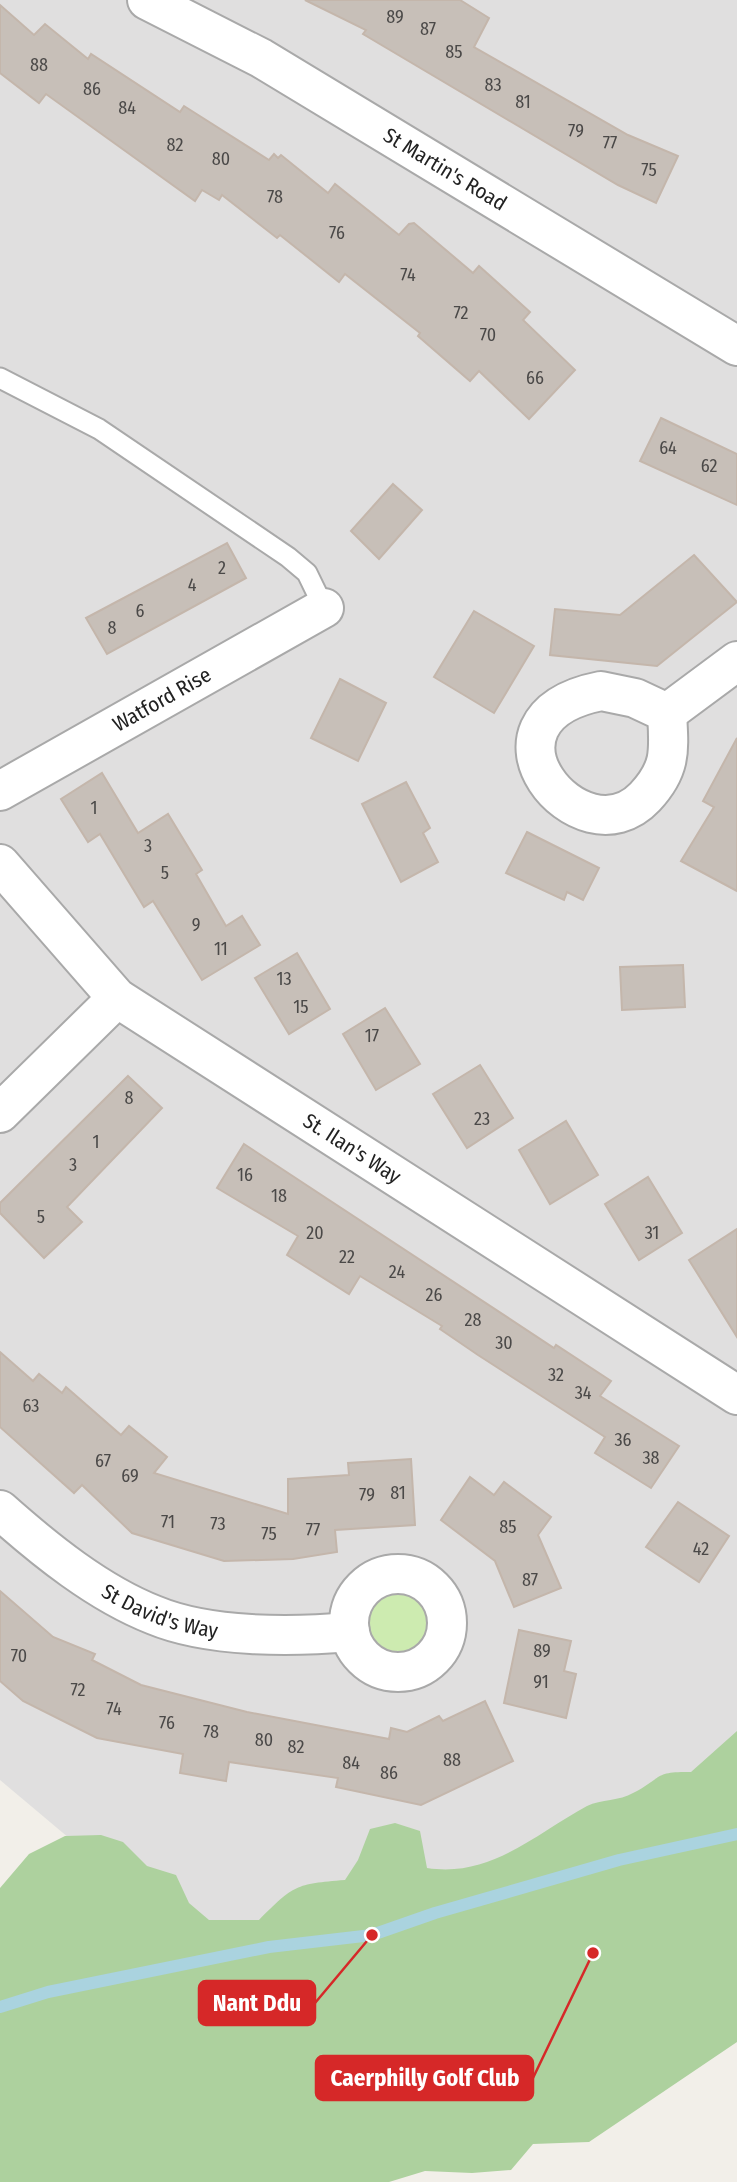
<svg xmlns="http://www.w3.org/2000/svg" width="737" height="2182" viewBox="0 0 737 2182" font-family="'Fira Sans Condensed',sans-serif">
	<rect width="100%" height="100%" fill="#f2efe9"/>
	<polygon fill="#e0dfdf" points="0,0 737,0 737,1851 264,2002 0,1780"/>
	<circle fill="#cdebb0" cx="399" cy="1623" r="49"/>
	<path fill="#add19e" d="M737,1731V2042L589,2142L533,2144L511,2170L472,2173L425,2171L389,2182H0V1888L29,1854L65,1836L101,1835L123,1842L147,1866L176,1875L189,1903L209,1920H259C294,1885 295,1884 345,1880L358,1860L370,1829L395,1823L420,1831L427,1868C491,1878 535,1834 587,1806C601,1799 620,1801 633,1793C663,1778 653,1771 691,1772Z"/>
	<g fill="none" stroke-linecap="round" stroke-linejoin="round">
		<polyline stroke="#aad3df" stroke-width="12" points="0,2007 48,1992 269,1947 372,1935 435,1913 619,1860 737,1834"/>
	</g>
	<g fill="#c7bfb8" stroke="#c4b6ab" stroke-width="2">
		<polygon points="305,0 460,0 489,18 474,47 628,135 678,156 656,203 618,185 363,34 366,30"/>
		<polygon points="0,5 34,35 45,24 88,59 91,54 180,112 184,106 269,160 274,154 278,158 281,155 328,193 335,184 399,235 409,224 414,223 473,273 479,266 530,312 523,320 575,370 529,419 479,371 470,381 418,336 420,333 345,274 339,282 280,235 277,238 222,195 219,200 202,190 195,201 46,94 39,103 0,73"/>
		<polygon points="661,418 737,454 737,505 640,461"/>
		<polygon points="393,484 422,510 379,559 351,531"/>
		<polygon points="227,543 246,578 107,654 86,618"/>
		<polygon points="694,555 737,602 657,666 550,655 555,609 620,615"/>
		<polygon points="474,611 534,646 494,713 434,677"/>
		<polygon points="340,679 386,703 358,761 311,738"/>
		<polygon points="737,738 737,891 681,861 714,807 703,801"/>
		<polygon points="102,773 138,833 168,814 202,870 196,874 226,926 242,916 260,945 202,980 153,901 144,907 100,834 88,842 61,799"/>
		<polygon points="406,782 430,828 423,833 438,862 401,882 362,804"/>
		<polygon points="527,832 599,868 583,900 567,892 564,900 506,873"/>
		<polygon points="297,953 330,1009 289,1034 255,978"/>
		<polygon points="683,965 685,1007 622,1010 620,967"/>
		<polygon points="385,1008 420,1064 376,1090 343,1034"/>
		<polygon points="480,1065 513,1118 467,1148 433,1094"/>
		<polygon points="128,1076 162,1108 67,1207 82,1222 44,1258 0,1213 0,1203"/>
		<polygon points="566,1121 598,1175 550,1204 519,1150"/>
		<polygon points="244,1144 554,1348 556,1345 611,1381 600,1396 679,1446 651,1488 595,1453 605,1437 478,1355 440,1329 442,1326 360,1276 349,1294 287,1255 298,1236 217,1188"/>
		<polygon points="648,1177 682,1233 639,1260 605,1204"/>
		<polygon points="737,1229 737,1337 689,1260"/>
		<polygon points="0,1352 33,1381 39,1374 62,1393 66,1387 121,1435 129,1426 167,1457 154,1473 288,1514 288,1479 349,1475 348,1463 411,1459 415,1525 335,1530 337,1552 293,1559 224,1561 132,1533 82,1485 74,1493 0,1427"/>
		<polygon points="470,1477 494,1495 504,1482 551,1517 538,1535 561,1588 514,1607 495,1561 441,1520"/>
		<polygon points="678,1502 729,1536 699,1582 646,1547"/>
		<polygon points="0,1591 53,1637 95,1654 92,1660 141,1685 247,1712 389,1739 391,1728 407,1732 439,1716 443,1721 485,1701 513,1761 421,1805 336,1787 338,1778 229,1762 226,1781 180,1773 183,1754 97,1738 23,1701 0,1681"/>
		<polygon points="519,1630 571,1641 564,1671 576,1674 566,1718 504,1703"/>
	</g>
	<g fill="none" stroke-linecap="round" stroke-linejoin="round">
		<g stroke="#a9a9a9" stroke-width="23">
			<polyline id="lane" points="0,378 99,429 288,557 307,573 324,608"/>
		</g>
		<g stroke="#a9a9a9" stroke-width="42">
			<g id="street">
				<path id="s1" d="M147,0L261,58L737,346"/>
				<path d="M601,691L635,698L667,713C669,750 672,768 645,797C581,865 460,719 601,691Z"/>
				<polyline points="667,713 737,661"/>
				<path id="s2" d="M0,791L324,608"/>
				<path id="s3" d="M0,864L117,998L737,1395"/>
				<polyline points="0,1113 117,998"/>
				<path id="s4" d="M0,1510C45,1550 98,1593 154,1615C209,1638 292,1637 350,1632"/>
				<circle cx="398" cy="1623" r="49"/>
			</g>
		</g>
		<use href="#lane" stroke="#fff" stroke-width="19"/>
		<use href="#street" stroke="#fff" stroke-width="38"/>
	</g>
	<g text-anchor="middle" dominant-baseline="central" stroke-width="7" stroke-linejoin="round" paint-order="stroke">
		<g font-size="18" fill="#4b4948">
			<text x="395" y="17">89</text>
			<text x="428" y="29">87</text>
			<text x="454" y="52">85</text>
			<text x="39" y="65">88</text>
			<text x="493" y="85">83</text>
			<text x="92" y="89">86</text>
			<text x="523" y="102">81</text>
			<text x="127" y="108">84</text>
			<text x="576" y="131">79</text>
			<text x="610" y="143">77</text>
			<text x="175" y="145">82</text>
			<text x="221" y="159">80</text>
			<text x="649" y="170">75</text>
			<text x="275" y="197">78</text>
			<text x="337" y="233">76</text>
			<text x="408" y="275">74</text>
			<text x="461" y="313">72</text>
			<text x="488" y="335">70</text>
			<text x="535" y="378">66</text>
			<text x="668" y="448">64</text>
			<text x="709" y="466">62</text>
			<text x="222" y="568">2</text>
			<text x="192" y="585">4</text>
			<text x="140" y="611">6</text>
			<text x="112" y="628">8</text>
			<text x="94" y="808">1</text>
			<text x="148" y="846">3</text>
			<text x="165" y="873">5</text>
			<text x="196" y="925">9</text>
			<text x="221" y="949">11</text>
			<text x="284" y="979">13</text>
			<text x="301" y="1007">15</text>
			<text x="372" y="1036">17</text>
			<text x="129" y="1098">8</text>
			<text x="482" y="1119">23</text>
			<text x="96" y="1142">1</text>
			<text x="73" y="1165">3</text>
			<text x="245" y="1175">16</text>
			<text x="279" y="1196">18</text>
			<text x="41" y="1217">5</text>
			<text x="315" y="1233">20</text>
			<text x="652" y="1233">31</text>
			<text x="347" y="1257">22</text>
			<text x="397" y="1272">24</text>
			<text x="434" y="1295">26</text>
			<text x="473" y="1320">28</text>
			<text x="504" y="1343">30</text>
			<text x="556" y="1375">32</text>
			<text x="583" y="1393">34</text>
			<text x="31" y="1406">63</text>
			<text x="623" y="1440">36</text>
			<text x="651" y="1458">38</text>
			<text x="103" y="1461">67</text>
			<text x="130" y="1476">69</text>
			<text x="398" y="1493">81</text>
			<text x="367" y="1495">79</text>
			<text x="168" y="1522">71</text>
			<text x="218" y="1524">73</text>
			<text x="508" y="1527">85</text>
			<text x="313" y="1530">77</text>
			<text x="269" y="1534">75</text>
			<text x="701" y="1549">42</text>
			<text x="530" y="1580">87</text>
			<text x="542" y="1651">89</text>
			<text x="19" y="1656">70</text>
			<text x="541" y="1682">91</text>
			<text x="78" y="1690">72</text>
			<text x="114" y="1709">74</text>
			<text x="167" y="1723">76</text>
			<text x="211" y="1732">78</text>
			<text x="264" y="1740">80</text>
			<text x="296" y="1747">82</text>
			<text x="452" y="1760">88</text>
			<text x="351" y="1763">84</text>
			<text x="389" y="1773">86</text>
		</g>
		<g font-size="21" fill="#222" stroke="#fff">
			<text stroke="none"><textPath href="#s1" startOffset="343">St Martin's Road</textPath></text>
			<text stroke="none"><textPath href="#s2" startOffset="186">Watford Rise</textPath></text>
			<text stroke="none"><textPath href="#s3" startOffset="457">St. Ilan's Way</textPath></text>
			<text stroke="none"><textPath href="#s4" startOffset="192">St David's Way</textPath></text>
		</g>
	</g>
	<path fill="none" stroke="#d62828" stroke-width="2.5" d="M372 1935L315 2003M593 1953L533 2078"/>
	<g fill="#d62828" stroke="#fff" stroke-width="2.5">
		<circle cx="372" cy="1935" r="7"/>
		<circle cx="593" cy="1953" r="7"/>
	</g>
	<g fill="#d62828" stroke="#d62828" stroke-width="2.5">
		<rect x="199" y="1981" width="116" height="44" rx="7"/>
		<rect x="316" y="2056" width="217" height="44" rx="7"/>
	</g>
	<g font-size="23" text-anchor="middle" font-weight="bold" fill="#fff">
		<text x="257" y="2011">Nant Ddu</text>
		<text x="425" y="2086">Caerphilly Golf Club</text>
	</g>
</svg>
